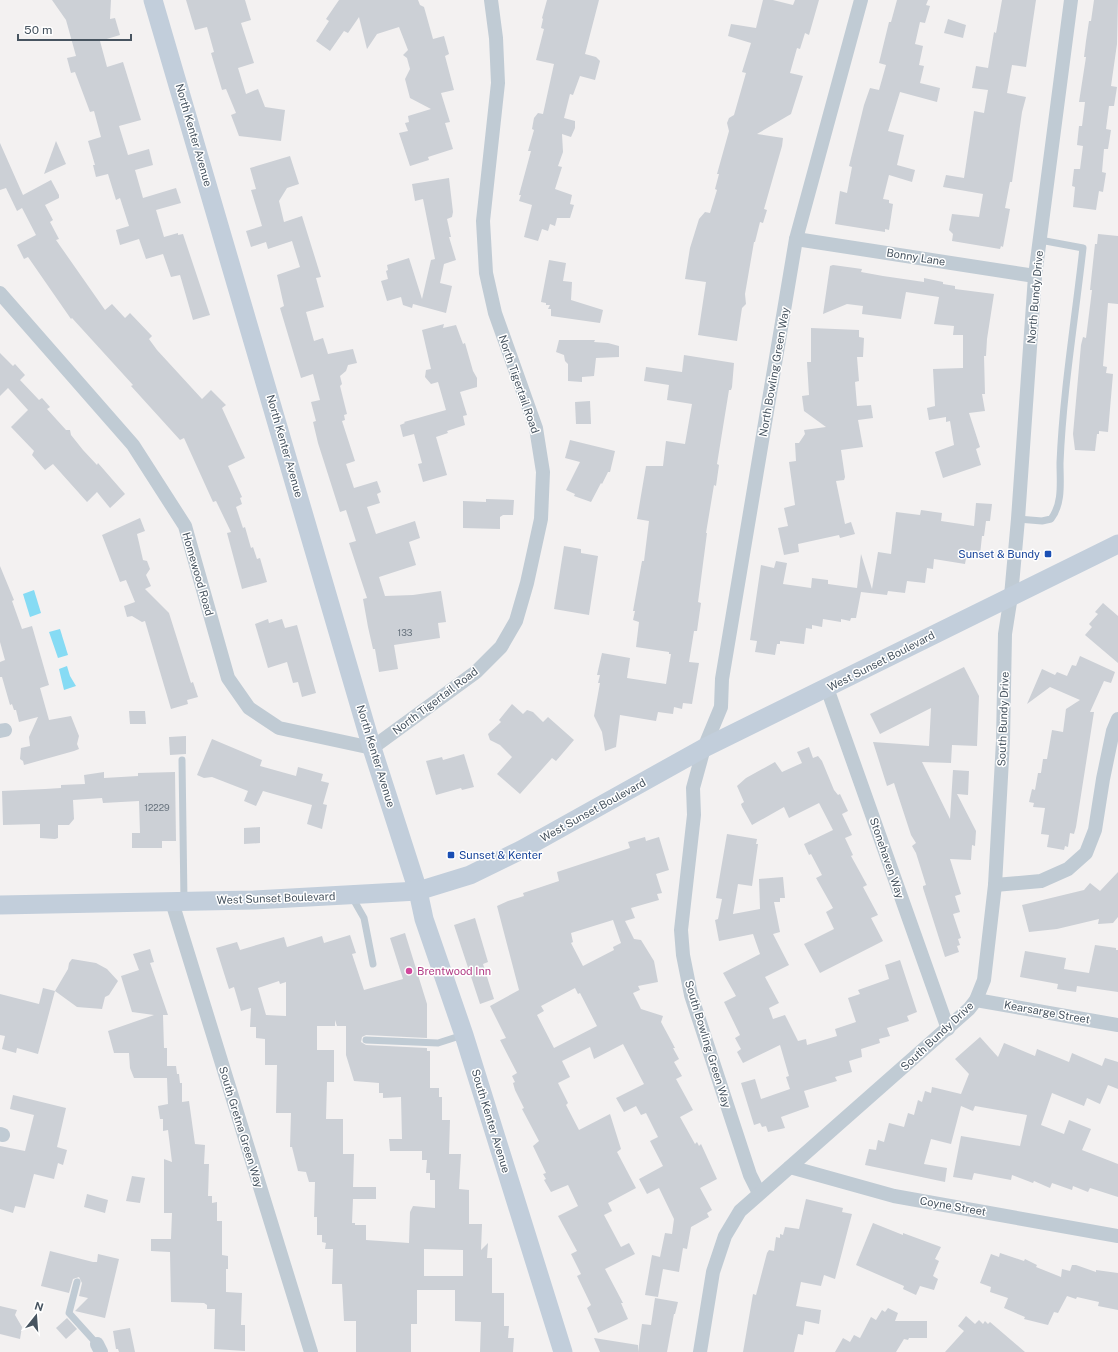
<svg xmlns="http://www.w3.org/2000/svg" width="1118" height="1352" viewBox="0 0 1118 1352" font-family="'Public Sans',sans-serif">
	<rect width="100%" height="100%" fill="#f3f1f1"/>
	<g fill="#86dbf4">
		<polygon points="34,590 41,613 30,617 23,594"/>
		<polygon points="60,629 68,655 58,658 49,632"/>
		<polygon points="67,666 70,676 76,686 64,690 59,669"/>
	</g>
	<g fill="#ccd0d6" fill-rule="evenodd">
		<polygon points="52,0 111,0 110,19 115,18 120,35 100,41 107,67 123,62 141,120 119,126 128,155 149,149 153,165 135,170 143,198 176,188 181,203 156,210 164,237 178,233 178,235 183,234 210,315 193,320 180,275 171,277 163,254 146,259 139,239 120,245 116,230 129,226 120,198 116,200 108,174 96,177 93,165 95,165 88,141 101,137 94,111 90,112 75,72 71,73 67,58 76,56 66,20"/>
		<polygon points="186,0 245,0 251,20 241,23 254,63 238,68 246,94 258,89 265,107 285,110 281,141 239,136 231,115 236,113 226,89 222,90 211,53 214,52 207,27 195,30"/>
		<polygon points="339,0 418,0 420,5 424,7 433,39 444,36 449,54 445,56 454,90 441,93 450,122 445,123 453,149 428,157 429,160 410,166 399,133 408,131 405,123 409,122 408,116 431,109 410,98 405,79 410,69 407,58 403,55 408,50 399,27 377,34 367,49 359,17 348,33 344,31 330,51 316,41 329,21 326,19"/>
		<polygon points="547,0 599,0 585,54 596,57 600,61 595,80 580,76 573,95 570,94 564,118 575,121 575,128 571,137 562,134 563,152 558,166 562,167 555,189 572,195 570,204 574,205 570,218 557,218 555,226 550,224 548,231 542,229 538,241 524,237 532,205 519,201 521,195 519,195 531,151 528,151 534,130 532,129 534,118 538,113 543,114 554,64 536,60 544,29 541,28 543,19 542,18"/>
		<polygon points="763,0 773,0 793,5 795,0 819,0 809,35 805,33 800,49 797,48 790,73 803,76 791,114 757,134 783,138 782,146 764,209 767,210 763,223 760,222 755,242 754,242 745,294 746,304 742,308 737,341 698,335 706,282 685,279 690,248 699,219 705,212 710,213 717,190 715,189 719,174 717,174 729,131 727,123 729,118 734,115 746,73 742,72 751,43 728,36 731,24 756,28"/>
		<polygon points="897,0 928,0 926,5 930,6 925,23 920,22 915,44 923,46 919,65 924,66 920,83 940,88 937,102 900,92 888,131 904,135 897,165 915,170 912,182 889,175 883,199 889,200 889,203 893,204 889,230 885,229 885,232 835,224 840,191 847,193 852,167 849,166 864,105 870,88 879,90 886,65 879,63 889,22 891,22"/>
		<polygon points="1002,0 1036,0 1026,67 1012,65 1007,93 1026,97 1022,112 1012,182 1010,182 1005,208 1010,209 1003,247 1001,246 1000,249 952,241 953,234 949,230 952,214 979,217 983,194 943,187 946,175 964,178 974,111 984,113 988,90 972,88 976,66 988,68 994,32 996,33"/>
		<polygon points="1094,0 1118,0 1117,44 1111,86 1117,87 1114,106 1109,106 1106,129 1111,130 1108,149 1104,149 1102,172 1106,173 1103,192 1099,191 1096,210 1073,207 1075,187 1072,186 1074,169 1080,169 1083,146 1077,145 1079,126 1082,126 1085,102 1079,102 1086,57 1084,57 1086,41 1089,21 1091,21"/>
		<polygon points="948,19 966,25 963,38 944,33"/>
		<polygon points="56,141 66,164 44,174"/>
		<polygon points="0,143 23,195 51,180 59,195 59,198 45,205 53,220 50,222 59,239 56,240 105,310 112,304 125,318 130,313 152,336 149,339 157,350 202,399 211,390 226,405 222,408 245,458 228,466 242,497 240,498 242,504 236,507 243,528 245,527 251,548 253,547 257,559 260,558 267,582 242,589 227,533 231,532 216,501 213,502 184,438 180,440 131,386 133,385 72,318 71,319 28,257 24,259 17,245 36,235 22,208 17,211 6,188 0,190"/>
		<polygon points="290,156 299,184 287,188 279,201 284,222 302,216 321,277 316,278 324,307 306,312 314,341 323,338 328,354 353,349 357,363 348,365 346,371 340,376 342,384 340,386 347,414 344,415 345,420 342,421 355,461 346,464 354,488 377,481 381,492 377,494 380,503 367,507 376,534 415,521 420,538 409,542 416,565 379,577 385,596 413,595 441,591 446,622 438,623 440,638 394,645 398,669 379,672 375,649 373,649 368,627 363,599 367,598 349,543 356,541 346,510 340,512 318,443 313,422 316,421 311,402 320,400 313,374 301,378 280,308 284,306 277,275 300,267 292,241 268,249 266,242 251,247 246,231 262,226 251,190 256,189 250,168"/>
		<polygon points="449,178 453,212 452,217 447,219 451,237 449,237 456,260 444,264 440,283 452,286 446,313 413,304 412,308 403,305 401,297 387,301 381,281 388,279 386,271 388,270 387,265 409,258 422,299 431,260 435,259 423,199 415,201 412,184"/>
		<polygon points="1098,234 1118,236 1118,304 1108,303 1103,366 1107,367 1106,373 1113,374 1108,432 1099,431 1099,434 1097,434 1095,451 1075,450 1073,434 1081,345 1083,337 1086,338 1092,290 1090,290 1095,244 1097,244"/>
		<polygon points="549,260 566,263 563,281 572,282 571,300 603,310 600,323 551,316 551,309 548,309 550,305 546,305 546,303 541,302"/>
		<polygon points="833,265 862,269 861,272 883,276 924,282 924,278 943,282 943,284 955,286 955,289 994,294 987,339 986,356 984,356 985,394 982,394 985,411 969,413 980,447 976,449 981,465 943,478 935,452 954,445 950,421 946,422 946,417 929,420 927,408 935,406 933,369 963,368 963,335 953,335 954,326 934,324 939,297 906,292 901,319 862,314 863,306 847,304 823,314 830,266"/>
		<polygon points="444,324 443,328 456,325 463,344 465,343 473,371 477,378 477,387 460,392 467,415 463,416 465,425 447,431 448,433 436,437 447,475 423,482 418,464 422,463 414,434 403,437 400,425 405,423 404,422 446,410 438,382 431,384 425,377 426,370 431,369 422,330"/>
		<polygon points="811,328 859,330 859,337 864,338 863,357 857,357 859,381 855,382 857,406 871,405 873,418 858,420 863,447 841,450 845,477 844,480 836,481 845,524 851,522 855,534 840,538 839,535 798,544 799,552 784,555 778,528 788,526 784,508 795,505 789,462 796,461 795,443 799,443 805,434 804,430 826,427 804,411 802,396 809,395 807,362 811,362"/>
		<polygon points="559,340 595,340 594,342 608,343 619,346 619,357 596,358 594,376 582,377 582,382 568,381 568,364 565,361 564,355 556,352"/>
		<polygon points="0,353 13,366 15,364 25,375 20,380 39,400 42,398 50,407 47,409 66,430 70,430 71,435 83,450 97,465 98,463 125,494 110,508 97,492 87,502 53,464 45,470 32,455 34,451 11,427 28,410 8,388 0,396"/>
		<polygon points="684,355 734,363 732,387 731,390 729,390 717,464 719,465 716,486 714,485 706,533 707,533 698,602 701,603 697,631 694,631 689,662 699,663 692,704 683,703 682,709 674,707 673,714 658,712 656,721 620,715 616,747 605,751 602,732 594,716 600,683 598,683 600,675 597,675 602,653 630,658 627,678 666,684 671,654 669,654 669,652 636,647 639,622 633,620 635,611 633,611 642,561 644,561 649,521 637,519 646,466 663,466 666,441 685,444 692,404 667,400 669,385 644,381 646,367 682,372"/>
		<polygon points="590,401 591,424 576,424 575,402"/>
		<polygon points="570,440 615,451 610,472 608,472 602,484 601,483 591,502 574,496 575,494 566,490 580,462 565,458"/>
		<polygon points="486,499 514,500 513,515 503,515 500,517 500,529 463,528 463,501 486,502"/>
		<polygon points="976,503 992,504 990,521 986,521 984,536 982,536 980,555 967,553 965,564 934,559 933,569 927,568 925,583 907,581 905,593 888,591 887,595 861,592 856,618 851,618 850,621 841,619 841,622 823,619 822,627 812,625 812,629 806,628 804,644 780,641 780,644 777,644 775,655 755,652 757,641 750,640 761,565 774,568 776,561 787,563 783,584 811,588 812,578 828,580 828,584 857,588 861,554 872,589 878,552 891,554 896,512 920,515 921,510 942,513 941,521 974,526"/>
		<polygon points="140,518 145,531 137,534 143,560 147,561 150,569 146,575 151,586 145,589 169,613 191,683 193,682 198,697 187,700 188,704 171,709 145,621 142,622 132,616 127,617 124,606 135,602 126,580 120,582 102,535"/>
		<polygon points="564,546 581,549 581,553 598,556 589,615 554,609"/>
		<polygon points="0,566 14,600 12,601 22,629 32,626 49,685 40,688 49,720 71,716 79,736 77,744 79,749 74,751 24,765 23,761 20,759 21,748 30,746 29,737 38,717 19,722 16,710 14,710 12,704 10,705 2,677 0,677 0,662 5,660 0,642"/>
		<polygon points="1103,603 1118,616 1118,663 1085,635 1092,627 1089,624 1098,614 1095,612"/>
		<polygon points="268,619 269,623 282,619 285,628 297,625 316,693 302,697 298,682 293,683 287,662 268,668 255,624"/>
		<polygon points="1080,656 1115,672 1111,683 1104,681 1090,712 1094,712 1076,827 1074,834 1070,833 1068,847 1065,846 1064,850 1047,847 1049,835 1041,834 1045,808 1033,807 1034,803 1029,802 1032,789 1035,790 1038,773 1041,773 1043,759 1047,759 1052,730 1063,732 1066,709 1080,700 1050,687 1027,704 1042,669 1055,675 1057,672 1067,676 1072,665 1076,666"/>
		<polygon points="964,667 979,696 977,746 952,745 951,763 922,762 950,819 953,770 969,771 968,795 957,794 976,831 975,846 972,845 971,860 950,859 961,894 955,896 960,912 953,914 961,938 958,939 960,945 957,946 959,952 945,957 923,888 923,886 926,885 916,853 912,846 916,843 911,835 894,783 887,786 873,742 929,746 931,708 880,734 870,714"/>
		<polygon points="512,704 523,714 527,710 533,712 543,722 548,717 574,740 556,761 552,758 520,794 497,774 512,757 500,745 490,740 488,734 501,722 499,720"/>
		<polygon points="129,711 145,711 146,724 130,724"/>
		<polygon points="186,736 186,754 170,755 169,737"/>
		<polygon points="212,739 262,760 260,766 296,776 298,767 323,774 321,781 329,783 323,804 327,805 322,829 307,824 312,805 263,791 256,806 244,801 248,791 212,777 204,778 197,775"/>
		<polygon points="809,747 813,758 818,756 822,761 834,790 838,795 840,794 848,811 842,814 852,835 845,838 853,855 851,856 867,885 863,887 878,915 871,918 883,941 820,973 804,944 834,929 826,912 833,908 816,878 822,875 811,854 809,855 804,844 833,830 819,803 789,818 784,807 752,825 742,807 741,804 744,802 737,786 746,778 775,762 782,772 802,763 797,752"/>
		<polygon points="464,754 474,787 462,790 461,788 436,795 426,761 442,757 443,760"/>
		<polygon points="104,772 104,778 138,776 138,773 175,772 176,841 162,841 162,848 132,848 132,833 140,833 139,801 103,803 102,798 73,800 74,819 69,825 58,825 58,838 55,839 40,838 40,824 3,825 2,791 45,789 61,788 61,785 85,784 84,775"/>
		<polygon points="260,827 260,843 244,844 244,828"/>
		<polygon points="727,834 757,839 756,844 758,844 752,886 738,884 733,914 760,909 759,879 783,877 785,898 780,898 780,902 774,902 780,932 773,934 789,965 765,977 779,1003 769,1008 773,1019 785,1015 798,1041 806,1039 807,1045 837,1036 835,1029 856,1022 848,998 860,994 858,990 889,979 885,965 900,960 917,1012 907,1016 909,1021 887,1028 890,1036 879,1039 880,1043 861,1049 862,1057 849,1061 852,1072 835,1077 837,1081 804,1091 809,1107 781,1117 785,1128 768,1132 766,1126 762,1127 760,1123 754,1125 741,1083 755,1079 761,1099 790,1089 786,1077 789,1076 780,1045 743,1063 737,1052 741,1049 735,1038 740,1035 724,1002 736,996 723,973 760,954 753,934 719,941 715,920 718,919 722,899 716,898"/>
		<path d="M645,837L646,841L659,837L669,870L656,874L662,893L657,894L659,900L631,908L635,918L625,921L634,939L641,940L654,961L658,982L638,986L640,990L633,993L641,1009L663,1016L661,1022L675,1048H673L679,1059L674,1062L682,1076L676,1079L693,1110L680,1117L695,1144L697,1142L699,1146L701,1144L717,1179L700,1188L712,1210L707,1213L709,1217L691,1227L687,1249L683,1248L679,1272L663,1269L658,1297L645,1295L652,1255L660,1257L665,1233L672,1234L674,1219L659,1188L647,1194L639,1179L663,1166L650,1141L658,1137L646,1113L641,1115L636,1106L624,1112L616,1098L644,1084L623,1044L594,1059L590,1047L562,1061L570,1077L558,1083L568,1103L566,1105L579,1130L610,1114L621,1149L617,1152L636,1188L608,1203L612,1211L604,1215L621,1247L629,1243L635,1254L605,1269L623,1303H621L628,1319L598,1333L587,1308L591,1305L577,1276L581,1274L571,1254L577,1251L558,1216L578,1206L568,1185L551,1192L544,1180L546,1179L543,1174L546,1173L533,1146L539,1141L522,1109L524,1108L515,1090L513,1083L515,1082L512,1076L517,1073L500,1040L506,1038L490,1006L519,990L497,906L508,901L524,896L523,893L559,881L557,872L630,848L628,842ZM613,920L621,943L613,947L614,950L583,966L571,943L573,942L571,933ZM575,988L578,994L580,993L597,1026L554,1048L537,1015L544,1011L541,1006Z"/>
		<polygon points="1118,872 1118,917 1113,923 1098,924 1099,919 1057,929 1029,932 1022,905 1084,890 1090,883 1100,891"/>
		<polygon points="475,918 488,962 483,964 494,999 480,1004 454,925"/>
		<path d="M405,933L427,1004V1038L366,1035L362,1037L361,1042L366,1045L427,1048V1051H430V1088H439V1097H442V1120H450L449,1154H461L459,1189L469,1190V1224H482L481,1250L488,1243L487,1258H492V1293H504V1326H509L508,1338H514L513,1352H480L481,1322L455,1321V1290H417V1324H411V1352H356V1321H344L342,1284H332L333,1249H325L326,1243L322,1242V1235H317V1217H314L315,1182H309L306,1172L298,1171L292,1147H290L291,1113H276L277,1065H265V1039L256,1038V1027H250L251,1008L241,1011L234,987L229,989L216,948L237,942L240,950L284,937L287,947L322,936L324,943L350,935L356,953L352,954L364,990L403,979L390,938ZM279,981L280,984L286,982V1016L266,1015L258,988ZM335,1020L337,1026H346V1055L354,1081L379,1083V1093H383V1098L401,1097L402,1139H389L390,1151H422V1160H427L426,1173H430V1180H435V1208L413,1206L410,1212L409,1243L366,1240V1225H355V1223H352L353,1199H376V1187H353L354,1154H343V1119H326L327,1082H334V1050H317V1026H335ZM424,1249L463,1250V1276H424Z"/>
		<polygon points="1095,945 1116,948 1116,950 1118,950 1118,992 1077,986 1076,992 1057,989 1058,984 1020,977 1025,951 1066,958 1064,969 1089,973"/>
		<polygon points="150,949 154,962 150,963 168,1015 163,1015 164,1048 167,1048 167,1066 176,1066 177,1074 179,1074 180,1083 182,1083 182,1102 189,1101 195,1144 205,1145 204,1164 209,1164 208,1196 212,1196 212,1203 217,1202 217,1221 222,1221 222,1255 228,1256 228,1269 226,1269 226,1292 242,1293 241,1325 245,1325 245,1351 214,1349 215,1309 207,1309 207,1305 204,1303 171,1302 170,1252 151,1251 151,1239 171,1239 172,1213 164,1213 164,1159 172,1162 168,1130 163,1131 163,1119 160,1119 158,1106 168,1104 167,1078 134,1078 130,1068 129,1053 114,1053 108,1031 154,1015 132,1012 121,976 139,970 133,954"/>
		<polygon points="72,959 96,963 107,969 118,981 109,995 105,997 102,1009 77,1007 55,991 68,969 69,963"/>
		<polygon points="43,988 55,991 38,1054 17,1048 16,1053 2,1049 5,1036 0,1035 0,994 39,1004"/>
		<polygon points="980,1037 998,1057 1004,1043 1035,1056 1037,1049 1069,1062 1072,1053 1102,1066 1105,1058 1118,1062 1118,1089 1108,1085 1100,1104 1087,1098 1084,1106 1052,1093 1041,1125 1064,1134 1069,1120 1091,1129 1082,1150 1118,1164 1118,1197 1090,1188 1088,1192 1073,1186 1072,1190 1052,1183 1050,1188 1034,1181 1033,1183 1012,1175 1011,1180 974,1173 972,1180 953,1177 961,1136 1020,1146 1027,1115 975,1106 973,1111 961,1106 951,1144 931,1139 924,1164 947,1168 945,1182 865,1165 869,1149 876,1150 878,1140 884,1142 889,1123 904,1127 908,1113 914,1115 918,1100 922,1102 925,1091 931,1093 932,1087 961,1094 969,1074 955,1059"/>
		<polygon points="13,1095 66,1108 57,1147 67,1150 63,1165 58,1163 54,1179 34,1174 25,1208 15,1206 13,1213 0,1209 0,1146 25,1151 34,1115 10,1109"/>
		<polygon points="132,1176 145,1178 140,1203 126,1201"/>
		<polygon points="87,1194 108,1200 105,1213 84,1207"/>
		<polygon points="806,1199 843,1208 842,1212 852,1214 835,1279 824,1275 821,1286 801,1282 796,1306 821,1310 819,1324 805,1321 803,1335 798,1334 794,1352 743,1352 753,1294 756,1295 767,1253 769,1250 774,1251 776,1237 780,1238 780,1234 783,1235 785,1227 799,1229"/>
		<polygon points="873,1223 903,1235 903,1233 941,1247 935,1259 939,1261 933,1276 938,1279 934,1290 920,1286 916,1295 903,1289 904,1286 856,1265"/>
		<polygon points="50,1251 93,1262 97,1262 98,1254 119,1259 105,1318 75,1311 88,1298 79,1296 82,1283 79,1277 73,1279 69,1293 41,1286"/>
		<polygon points="1000,1253 1024,1261 1025,1259 1037,1265 1036,1267 1061,1277 1062,1269 1070,1271 1072,1265 1076,1265 1096,1272 1096,1270 1118,1273 1118,1310 1098,1306 1099,1302 1077,1297 1076,1299 1067,1296 1058,1313 1054,1312 1048,1325 1024,1319 1025,1317 1004,1308 1008,1298 990,1292 991,1287 980,1283 991,1254 999,1257"/>
		<polygon points="655,1298 678,1302 675,1314 674,1314 667,1352 638,1352 642,1324 651,1325"/>
		<polygon points="0,1306 17,1310 15,1315 22,1327 20,1339 0,1334"/>
		<polygon points="888,1308 898,1313 895,1321 927,1321 927,1338 909,1338 908,1340 904,1339 896,1352 835,1352 843,1338 850,1342 854,1335 860,1338 871,1317 876,1320 882,1310 885,1312"/>
		<polygon points="966,1316 975,1324 979,1320 983,1324 985,1321 988,1324 990,1322 1025,1352 945,1352 964,1331 958,1326"/>
		<polygon points="67,1318 77,1329 66,1339 56,1328"/>
		<polygon points="130,1328 135,1352 119,1352 118,1349 116,1349 113,1331"/>
		<polygon points="594,1338 638,1345 638,1352 600,1352"/>
	</g>
	<g fill="none" stroke-linecap="round" stroke-linejoin="round">
		<g stroke="#c0cbd4" stroke-width="7">
			<path d="M1018,519L1042,521L1051,519C1063,503 1060,482 1060,463C1063,391 1075,320 1083,248L1040,240"/>
			<polyline points="182,760 184,901"/>
			<polyline points="352,897 364,918 373,964"/>
			<polyline points="366,1040 438,1043 463,1035"/>
			<polyline points="77,1282 69,1313 97,1344"/>
		</g>
		<g stroke="#c0cbd4" stroke-width="14">
			<polyline points="796,239 1035,276"/>
			<polyline points="0,293 133,445 185,526 228,678 249,708 279,728 372,748 476,672 501,647 516,621 527,583 541,519 543,472 536,428 495,313 486,273 483,221 498,83 496,38 491,0"/>
			<polyline points="827,688 948,1029"/>
			<polyline points="0,731 5,730"/>
			<polyline points="995,885 1041,881 1068,869 1086,853 1095,830 1103,779 1113,731 1118,719"/>
			<polyline points="172,902 311,1352"/>
			<polyline points="976,1000 1118,1025"/>
			<polyline points="0,1134 3,1135"/>
			<polyline points="790,1167 894,1196 1118,1236"/>
			<polyline points="759,1193 750,1175 691,995 683,955 681,930 694,815 693,788 704,748 721,707 722,679 796,239 861,0"/>
			<polyline points="97,1344 101,1352"/>
			<polyline points="700,1352 713,1272 725,1236 740,1211 969,1009 976,1000 984,980 995,885 1003,741 1005,634 1011,596 1018,519 1035,276 1071,0"/>
		</g>
		<g stroke="#c2cedb" stroke-width="19">
			<polyline points="153,0 372,748 418,891 424,919 464,1035 563,1352"/>
			<polyline points="0,905 254,900 418,891 470,875 521,850 704,748 1118,544"/>
		</g>
	</g>
	<g fill="#1a4fb4" stroke="#fff" stroke-width="1.5">
		<rect x="1044" y="550" width="8" height="8" rx="2"/>
		<rect x="447" y="851" width="8" height="8" rx="2"/>
	</g>
	<circle fill="#d1479c" stroke="#fff" stroke-width="1.5" cx="409" cy="971" r="4"/>
	<g text-anchor="middle" dominant-baseline="central" stroke-width="3" stroke-linejoin="round" paint-order="stroke">
		<g font-size="9" fill="#68737e">
			<text x="405" y="632">133</text>
			<text x="157" y="807">12229</text>
		</g>
		<g font-size="11" fill="#475460" stroke="#fff">
			<text transform="translate(194 135) rotate(74)">North Kenter Avenue</text>
			<text transform="translate(916 257) rotate(9)">Bonny Lane</text>
			<text transform="translate(1035 297) rotate(-85)">North Bundy Drive</text>
			<text transform="translate(774 372) rotate(-80)">North Bowling Green Way</text>
			<text transform="translate(519 384) rotate(71)">North Tigertail Road</text>
			<text transform="translate(285 446) rotate(74)">North Kenter Avenue</text>
			<text transform="translate(198 574) rotate(74)">Homewood Road</text>
			<text transform="translate(881 661) rotate(-27)">West Sunset Boulevard</text>
			<text transform="translate(435 701) rotate(-37)">North Tigertail Road</text>
			<text transform="translate(1003 719) rotate(-88)">South Bundy Drive</text>
			<text transform="translate(376 756) rotate(73)">North Kenter Avenue</text>
			<text transform="translate(593 810) rotate(-29)">West Sunset Boulevard</text>
			<text transform="translate(887 858) rotate(71)">Stonehaven Way</text>
			<text transform="translate(276 898) rotate(-2)">West Sunset Boulevard</text>
			<text transform="translate(1047 1012) rotate(10)">Kearsarge Street</text>
			<text transform="translate(937 1036) rotate(-43)">South Bundy Drive</text>
			<text transform="translate(708 1044) rotate(73)">South Bowling Green Way</text>
			<text transform="translate(491 1121) rotate(73)">South Kenter Avenue</text>
			<text transform="translate(241 1127) rotate(73)">South Gretna Green Way</text>
			<text transform="translate(953 1206) rotate(10)">Coyne Street</text>
		</g>
		<g font-size="11" fill="#164399" stroke="#fff" text-anchor="end">
			<text x="1040" y="554">Sunset &amp; Bundy</text>
			<text x="459" y="855" text-anchor="start">Sunset &amp; Kenter</text>
		</g>
		<g font-size="11" fill="#b23c85" stroke="#fff" text-anchor="start">
			<text x="417" y="971">Brentwood Inn</text>
		</g>
	</g>
	<g transform="translate(36 1316) rotate(17)" stroke="#ffffff" stroke-width="3" paint-order="stroke">
	<path d="M0-3L7 15L0 10L-7 15Z" fill="#475460"/>
	<text y="-6" font-size="11" font-weight="bold" text-anchor="middle" fill="#475460">N</text>
	</g>
	<path d="M18 34v6h113v-6" fill="none" stroke="#475460" stroke-width="2"/>
	<text x="24" y="34" font-size="12" fill="#475460" stroke="#ffffff" stroke-width="3" paint-order="stroke">50 m</text>
</svg>
